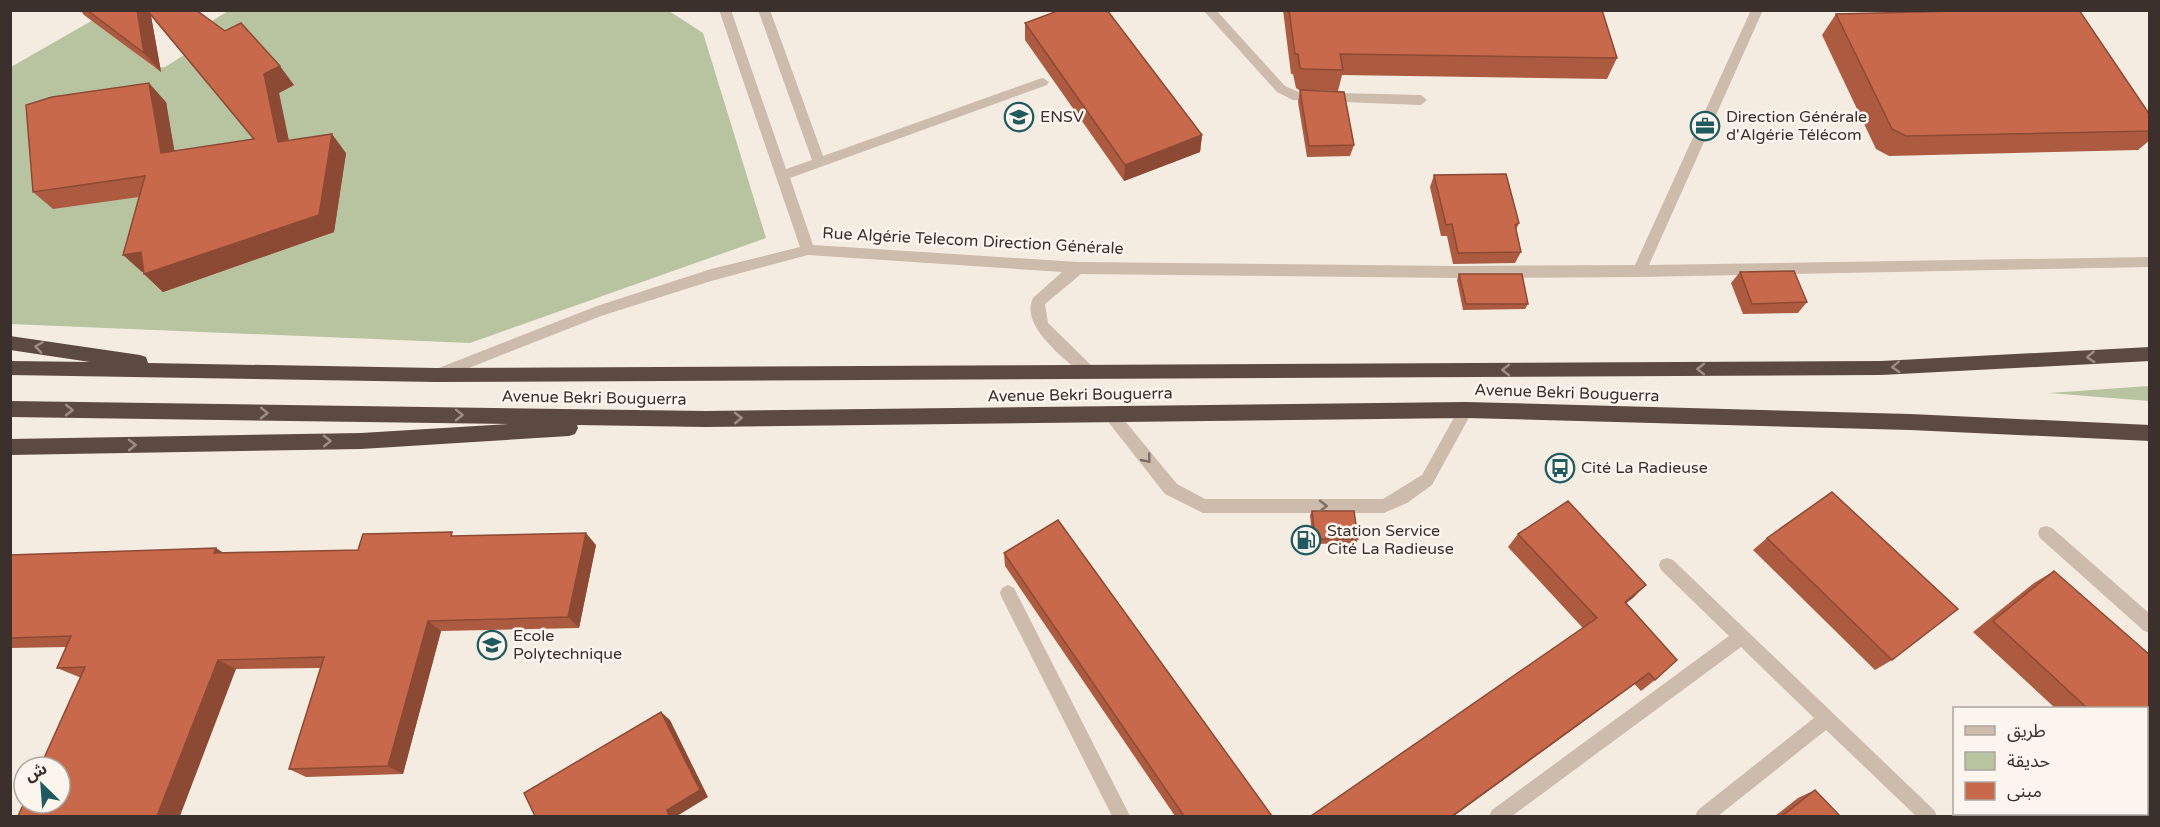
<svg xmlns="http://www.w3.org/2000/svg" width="2160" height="827" viewBox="0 0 2160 827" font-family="'Varela Round','Noto Sans Arabic',sans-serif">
	<rect width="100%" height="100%" fill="#f4ebe1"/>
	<g fill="#b8c4a0">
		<polygon points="228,11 669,11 703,33 766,238 470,343 11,324 11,67 93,20 155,68 165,67 224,30 212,21"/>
		<polygon points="2149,386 2149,401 2049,393"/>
	</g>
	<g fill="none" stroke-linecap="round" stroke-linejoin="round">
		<g fill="#cdbbac" fill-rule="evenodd">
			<path d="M719,10H731L786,169L812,160L758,10H770L823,156L1039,79L1043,78L1049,82L1047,85L790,178L813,245L1078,262L1457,266L1635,265L1751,10H1763L1649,265L2150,257V267L1639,277L1457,278L1081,274L1045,304L1048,323L1094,368L1096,372L1094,376L1089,378L1084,376C1066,360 1019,326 1033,298L1062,272L808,255L711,281L601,316L441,379L436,381L431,379L429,375L431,371L597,306L711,269L800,247Z"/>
			<polygon points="1203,10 1216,10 1285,86 1299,92 1421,95 1427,100 1421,105 1293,100 1277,92"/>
			<polygon points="1466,404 1471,405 1473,410 1432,485 1407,503 1384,513 1203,513 1165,494 1102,414 1105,409 1110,408 1115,409 1177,484 1205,499 1383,499 1422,475 1461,405"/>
			<polygon points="2046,526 2052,528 2150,614 2150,633 2144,631 2040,538 2038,533 2040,528"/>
			<polygon points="1667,558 1673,560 1934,810 1937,816 1916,816 1826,730 1718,816 1695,816 1698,810 1814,718 1741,647 1512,816 1489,816 1492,810 1729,636 1661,570 1659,565 1661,560"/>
			<polygon points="1008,585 1014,588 1130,816 1112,816 1002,598 1000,593 1002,588"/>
		</g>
		<g fill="#5c4a42" fill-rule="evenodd">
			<polygon points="10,336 140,355 146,357 148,363 436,368 1881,361 2150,347 2150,361 1881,375 436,382 10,375 10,361 90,362 10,350"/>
			<polygon points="10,401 706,411 1466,402 1910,414 2150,425 2150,441 1910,430 1466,418 706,427 577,425 578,428 575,434 569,436 361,449 10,455 10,439 361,433 509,424 10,417"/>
		</g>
	</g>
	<g fill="#ac5a40">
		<polygon points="80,10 196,10 294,85 279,93 288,141 346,153 334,232 163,292 144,274 144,272 142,272 139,197 53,209 33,192 166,102 174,151 254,139 151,16 161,72 84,15"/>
		<polygon points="1283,10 1602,10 1617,58 1607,79 1342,75 1338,91 1299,90 1296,88 1293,74 1291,74"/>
		<polygon points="1836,14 2150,115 2150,140 2138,150 1889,156 1876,149 1822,35"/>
		<polygon points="1025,23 1202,135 1200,152 1124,181 1025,40"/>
		<polygon points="1300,90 1354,145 1350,156 1307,157 1298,102"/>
		<polygon points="1434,175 1519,223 1516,230 1521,252 1515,263 1453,264 1447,236 1441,236 1430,187"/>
		<polygon points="1740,272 1807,302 1798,313 1743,314 1731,283"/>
		<polygon points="1459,274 1528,304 1525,309 1463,310 1457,280"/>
		<polygon points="1312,511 1358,539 1356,543 1313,544 1310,515"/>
		<polygon points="1518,534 1646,585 1626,603 1655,680 1641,691 1508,547"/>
		<polygon points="457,536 596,545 579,628 441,631 403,774 306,777 289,769 321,668 236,669 79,677 57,668 66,647 10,648 10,555 224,553 358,550"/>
		<polygon points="1767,538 1892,660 1875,670 1753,550"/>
		<polygon points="1004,553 1272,816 1175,816 1005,566"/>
		<polygon points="2054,571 2146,708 2055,708 1973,632 2034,583"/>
		<polygon points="1815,790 1840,816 1775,816 1798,798"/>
		<polygon points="2082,813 2146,813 2150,816 2079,816"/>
	</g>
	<g fill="#8c4a34">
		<polygon points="137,10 146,10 151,16 161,72 144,53"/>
		<polygon points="280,66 294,85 279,93 293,160 278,142 264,74"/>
		<polygon points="149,83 166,102 178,171 161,153"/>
		<polygon points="332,134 346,153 334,232 163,292 144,274"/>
		<polygon points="1202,135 1200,152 1124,181 1125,165"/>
		<polygon points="141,252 160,269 142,272 123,255"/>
		<polygon points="586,533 596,545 579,628 568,617"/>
		<polygon points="216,548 233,559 214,553"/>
		<polygon points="1646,585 1633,598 1612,614 1625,602"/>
		<polygon points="428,621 441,631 403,774 388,766"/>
		<polygon points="218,660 236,669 180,816 157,816"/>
		<polygon points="1649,673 1635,684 1454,816 1452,816"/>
		<polygon points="661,712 670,720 708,797 677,816 669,816 667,810"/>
	</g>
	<g fill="#c8694b" stroke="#8c4a34" stroke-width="1.5">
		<polygon points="87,10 137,10 144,53"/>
		<polygon points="147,10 196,10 225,31 241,23 280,66 264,74 278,142 332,134 319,215 144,274 141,252 123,255 145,176 33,192 26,105 52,97 149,83 161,153 254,139"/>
		<polygon points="1060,10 1107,10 1202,135 1125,165 1025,23"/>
		<polygon points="1289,10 1602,10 1617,58 1340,54 1343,70 1304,69 1300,68 1298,54 1295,54"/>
		<polygon points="2000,10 2079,10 2150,115 2150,131 1906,136 1892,129 1836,14"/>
		<polygon points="1300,90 1344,92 1354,145 1309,146"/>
		<polygon points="1506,174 1519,223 1515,225 1521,252 1458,253 1452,224 1446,225 1434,175"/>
		<polygon points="1794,271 1807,302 1752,304 1740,272"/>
		<polygon points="1459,274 1522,274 1528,304 1466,304"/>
		<polygon points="1832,492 1958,609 1892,660 1767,538"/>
		<polygon points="1568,501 1646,585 1625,602 1677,660 1655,680 1649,673 1452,816 1311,816 1597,618 1518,534"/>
		<polygon points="1312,511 1354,511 1358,539 1315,539"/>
		<polygon points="1058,520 1272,816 1184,816 1004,553"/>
		<polygon points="452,532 451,536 586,533 568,617 428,621 388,766 289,769 324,657 218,660 157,816 18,816 24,803 60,803 60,767 40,767 85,667 57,668 71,636 10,638 10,555 216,548 214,553 358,550 363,534"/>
		<polygon points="2054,571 2150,655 2150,742 2146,744 2146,708 2087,708 1993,621"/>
		<polygon points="661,712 700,790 667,810 669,816 535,816 524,793"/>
		<polygon points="2146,781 2150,783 2150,816 2094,816 2097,813 2146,813"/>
		<polygon points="1815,790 1840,816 1782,816"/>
	</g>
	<defs><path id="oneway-chevron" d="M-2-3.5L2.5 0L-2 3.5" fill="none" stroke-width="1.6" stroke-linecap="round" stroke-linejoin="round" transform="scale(1.5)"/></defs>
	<g stroke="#9c8e87">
		<use href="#oneway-chevron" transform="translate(39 347) rotate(-172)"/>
		<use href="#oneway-chevron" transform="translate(2091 357) rotate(177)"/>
		<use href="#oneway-chevron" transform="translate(1896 367) rotate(177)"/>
		<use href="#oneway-chevron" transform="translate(1701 369) rotate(180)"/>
		<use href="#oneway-chevron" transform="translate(1506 370) rotate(180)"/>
		<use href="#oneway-chevron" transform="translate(69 410) rotate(1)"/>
		<use href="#oneway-chevron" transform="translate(264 413) rotate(1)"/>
		<use href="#oneway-chevron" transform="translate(459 415) rotate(1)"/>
		<use href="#oneway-chevron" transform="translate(738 418) rotate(-1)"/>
		<use href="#oneway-chevron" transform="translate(327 441) rotate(-1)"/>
		<use href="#oneway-chevron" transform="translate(132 445) rotate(-1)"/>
	</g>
	<g stroke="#7d6f65">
		<use href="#oneway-chevron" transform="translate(1147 459) rotate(51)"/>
		<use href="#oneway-chevron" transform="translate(1323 506)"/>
	</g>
	<defs>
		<g id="university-ring" transform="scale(1.5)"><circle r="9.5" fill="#fbf5ee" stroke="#1f5a5e" stroke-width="1.5"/><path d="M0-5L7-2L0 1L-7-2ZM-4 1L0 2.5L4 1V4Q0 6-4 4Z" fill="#1f5a5e"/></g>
		<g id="office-ring" transform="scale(1.5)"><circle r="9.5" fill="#fbf5ee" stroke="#1f5a5e" stroke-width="1.5"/><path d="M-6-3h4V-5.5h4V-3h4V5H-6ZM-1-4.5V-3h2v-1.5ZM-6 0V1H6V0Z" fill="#1f5a5e"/></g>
		<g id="bus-ring" transform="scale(1.5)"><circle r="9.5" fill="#fbf5ee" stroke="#1f5a5e" stroke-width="1.5"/><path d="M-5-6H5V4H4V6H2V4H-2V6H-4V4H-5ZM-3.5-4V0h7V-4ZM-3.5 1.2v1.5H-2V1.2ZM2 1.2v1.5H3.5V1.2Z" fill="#1f5a5e"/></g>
		<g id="fuel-ring" transform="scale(1.5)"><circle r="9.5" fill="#fbf5ee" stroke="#1f5a5e" stroke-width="1.5"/><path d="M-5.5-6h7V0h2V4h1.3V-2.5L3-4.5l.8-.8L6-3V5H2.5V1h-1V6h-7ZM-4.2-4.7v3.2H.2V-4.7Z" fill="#1f5a5e"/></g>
	</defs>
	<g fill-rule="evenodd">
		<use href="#university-ring" x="1019" y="117"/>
		<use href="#office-ring" x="1705" y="126"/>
		<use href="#bus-ring" x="1560" y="468"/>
		<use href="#fuel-ring" x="1306" y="540"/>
		<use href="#university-ring" x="492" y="645"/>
	</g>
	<g text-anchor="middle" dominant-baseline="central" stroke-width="5" stroke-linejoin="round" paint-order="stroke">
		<g font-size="16" fill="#3b302b" stroke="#fbf5ee" text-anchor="start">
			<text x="1040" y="117">ENSV</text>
			<text x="1726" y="117">Direction Générale<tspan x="1726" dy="18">d'Algérie Télécom</tspan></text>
			<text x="1581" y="468">Cité La Radieuse</text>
			<text x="1327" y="531">Station Service<tspan x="1327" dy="18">Cité La Radieuse</tspan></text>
			<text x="513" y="636">Ecole<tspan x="513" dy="18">Polytechnique</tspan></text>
		</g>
		<g font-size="16" fill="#3b302b" stroke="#fbf5ee">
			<text transform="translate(973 241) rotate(3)">Rue Algérie Telecom Direction Générale</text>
			<text transform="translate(1567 393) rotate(2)">Avenue Bekri Bouguerra</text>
			<text transform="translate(1080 395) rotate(-1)">Avenue Bekri Bouguerra</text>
			<text transform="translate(594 398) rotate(1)">Avenue Bekri Bouguerra</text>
		</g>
	</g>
	<rect width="2160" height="827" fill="none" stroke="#3b302b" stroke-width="24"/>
	<rect x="1953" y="707" width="195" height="108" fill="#fbf5ee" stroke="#aea6a0" stroke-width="1.5"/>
	<rect x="1965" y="726" width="30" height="9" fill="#cdbbac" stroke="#aea6a0" stroke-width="1.5"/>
	<text x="2007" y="737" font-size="18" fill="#3b302b">طريق</text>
	<rect x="1965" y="752" width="30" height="18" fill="#b8c4a0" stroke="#aea6a0" stroke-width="1.5"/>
	<text x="2007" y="767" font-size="18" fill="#3b302b">حديقة</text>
	<rect x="1965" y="782" width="30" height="18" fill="#c8694b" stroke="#aea6a0" stroke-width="1.5"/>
	<text x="2007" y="797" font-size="18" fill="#3b302b">مبنى</text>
	<g transform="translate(42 785) rotate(335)"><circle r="28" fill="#fbf5ee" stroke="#aea6a0" stroke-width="1.5"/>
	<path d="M0-4.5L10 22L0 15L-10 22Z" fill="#1f5a5e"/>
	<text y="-9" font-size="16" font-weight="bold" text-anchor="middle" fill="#3b302b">ش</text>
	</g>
</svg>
